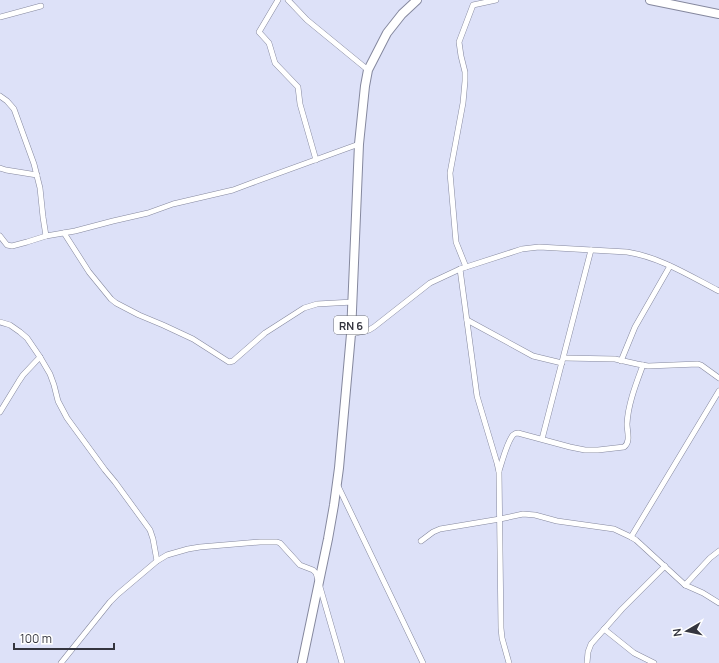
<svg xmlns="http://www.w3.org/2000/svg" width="719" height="663" viewBox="0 0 719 663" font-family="Manrope,sans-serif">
	<rect width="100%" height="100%" fill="#dde1f8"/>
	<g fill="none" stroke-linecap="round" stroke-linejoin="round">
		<g stroke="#85889e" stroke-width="6">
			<g id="street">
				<polyline points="278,0 259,32 269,43 275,63 298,87 300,104 316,160"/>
				<polyline points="288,0 307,20 368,70"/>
				<polyline points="0,17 41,6"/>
				<polyline points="0,96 7,101 14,109 34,164 40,188 43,217 46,236"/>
				<polyline points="0,168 6,170 37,175"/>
				<polyline points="64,233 89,272 111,299 116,303 139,315 163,325 193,339 229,362 233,361 265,333 304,308 317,304 353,302"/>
				<polyline points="0,236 7,245 12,246 27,242 46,236 75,231 113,221 148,213 173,204 233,190 249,184 359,144"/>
				<polyline points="466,267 456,242 450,173 463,103 465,81 465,72 461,56 459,42 473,5 496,0"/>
				<polyline points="460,269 477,396 497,463 499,472 501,628 502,638 509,663"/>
				<polyline points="467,320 533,356 562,363"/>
				<polyline points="0,322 10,325 20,332 27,338 40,357 50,374 54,385 58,401 67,418 105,470 115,482 150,530 153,539 157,561"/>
				<path d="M351,334L369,330L374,327L430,283L460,269L522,249L539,247L627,252C660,257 690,276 719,291"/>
				<polyline points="564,358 615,359 637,364 648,366 698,364 701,365 719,378"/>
				<polyline points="621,361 635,327 670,266"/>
				<polyline points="0,412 19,381 23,375 40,357"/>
				<polyline points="542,439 591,250"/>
				<path d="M499,471C502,462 507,442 513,435C515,433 516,433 518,433L570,447L585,450H598L624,447C631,442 627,431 627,424C628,404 636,384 643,365"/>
				<polyline points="338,486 423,663"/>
				<polyline points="631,537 719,391"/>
				<polyline points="421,541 433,532 440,529 500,519 523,514 535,515 557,521 614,529 631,537 636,540 685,585 703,593 719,603"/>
				<polyline points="685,585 710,558 719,551"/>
				<polyline points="604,629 634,653 654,663"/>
				<polyline points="61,663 110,602 118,594 157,561 167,555 188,549 200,547 260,542 277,542 280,543 300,565 313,570 316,573 342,663"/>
				<polyline points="587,663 588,652 591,644 622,609 665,566"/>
			</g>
		</g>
		<g stroke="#85889e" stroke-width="10">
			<g id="primary">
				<polyline points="650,0 719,14"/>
				<polyline points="302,663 328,539 334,505 339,468 351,334 359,144 365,86 368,70 387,33 402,14 417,0"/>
			</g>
		</g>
		<use href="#street" stroke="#fff" stroke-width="5"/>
		<use href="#primary" stroke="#fff" stroke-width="8"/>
	</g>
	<g text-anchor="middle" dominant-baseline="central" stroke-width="3.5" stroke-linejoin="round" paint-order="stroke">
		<rect fill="#fff" stroke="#717279" stroke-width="1" x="334" y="316" width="34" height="18" rx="3"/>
		<g font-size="11" font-weight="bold" fill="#34353f">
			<text x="351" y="325">RN 6</text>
		</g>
	</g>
	<g transform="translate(687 631) rotate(261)" stroke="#ffffff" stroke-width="3" paint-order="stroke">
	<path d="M0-3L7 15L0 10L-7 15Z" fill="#34353f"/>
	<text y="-6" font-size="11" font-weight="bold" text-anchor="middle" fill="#34353f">N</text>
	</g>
	<path d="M14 643v6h100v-6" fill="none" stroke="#34353f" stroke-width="2"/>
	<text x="20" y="643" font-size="12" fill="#34353f" stroke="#ffffff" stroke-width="3" paint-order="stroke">100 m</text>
</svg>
